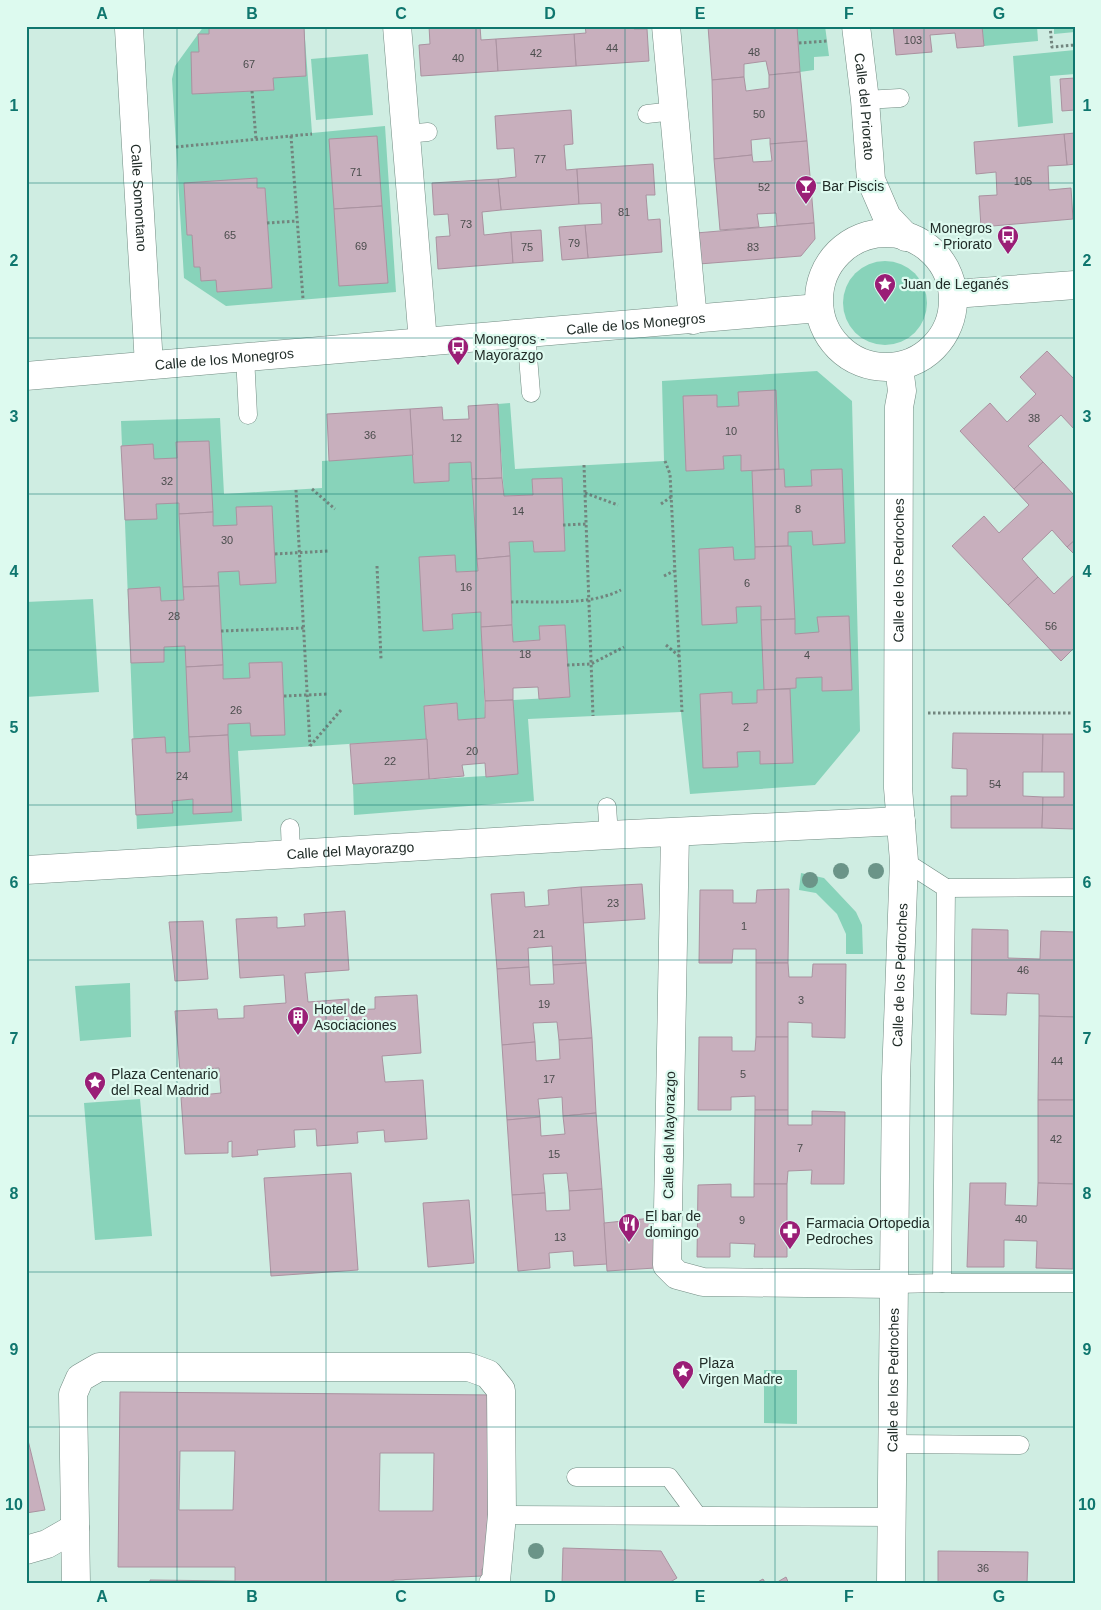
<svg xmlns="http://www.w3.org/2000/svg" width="1101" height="1610" viewBox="0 0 1101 1610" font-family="Helvetica,sans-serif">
	<rect width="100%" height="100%" fill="#cfede2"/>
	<g fill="#88d3ba">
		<polygon points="204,26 304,26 312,133 385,126 396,292 226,306 184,278 172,79 175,66"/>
		<polygon points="797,26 825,26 829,56 814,57 814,70 800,72"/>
		<polygon points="982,26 1037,26 1038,41 984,46"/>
		<polygon points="1054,26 1075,26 1075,32 1054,34"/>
		<polygon points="1075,50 1075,74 1050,76 1053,123 1018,127 1013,56"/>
		<polygon points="368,54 373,115 316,120 311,59"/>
		<circle cx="885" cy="303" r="42"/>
		<polygon points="817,371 852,401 860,731 815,785 690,794 681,712 528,719 534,801 354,815 353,784 517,774 513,700 569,697 565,625 539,626 540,640 513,642 509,542 533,541 534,552 564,551 532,479 533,495 504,496 498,404 510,403 515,469 664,461 662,381"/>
		<polygon points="220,418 224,494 322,488 322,461 413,455 415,483 449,481 449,463 471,462 478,571 456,572 423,631 453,629 452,614 481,612 485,718 458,720 456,703 424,706 427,739 238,751 242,821 137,829 121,421"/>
		<polygon points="93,599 99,692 26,697 26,602"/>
		<polygon points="801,873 824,878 856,912 862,925 863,954 846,954 846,934 837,914 816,893 799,890"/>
		<polygon points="130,983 131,1037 80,1041 75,986"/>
		<polygon points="140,1099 152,1236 95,1240 84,1103"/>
		<polygon points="764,1370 797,1370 797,1424 764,1423"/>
	</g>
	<g fill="#c8afbd" stroke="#aa92a0" fill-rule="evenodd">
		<polygon points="304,26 306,76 273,78 274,90 192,94 191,52 199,52 198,34 209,34 209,27 223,26"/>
		<polygon points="429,26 480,26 481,40 496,39 498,71 421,76 419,45 430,44"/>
		<polygon points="585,26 633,26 634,29 647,29 649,61 576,66 574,34 586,33"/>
		<polygon points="708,26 797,26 800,72 769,75 766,61 744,64 744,77 712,80"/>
		<polygon points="893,26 982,26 984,46 957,48 955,33 930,35 932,52 896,55"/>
		<polygon points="574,34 576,66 498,71 496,39"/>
		<polygon points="800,72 807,141 770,144 770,138 751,140 752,155 714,159 712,80 744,77 746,91 769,88 769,75"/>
		<polygon points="1075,78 1075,110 1062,111 1060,79"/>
		<polygon points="571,110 573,144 564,145 566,170 577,169 579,204 501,210 498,179 516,177 514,148 497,149 495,116"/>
		<polygon points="1075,133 1075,164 1067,165 1064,134"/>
		<polygon points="1064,134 1067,165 1048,166 1049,190 1071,188 1073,219 981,227 979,196 997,195 996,172 976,174 974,142"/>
		<polygon points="377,136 382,206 334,209 329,139"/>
		<polygon points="807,141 814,223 777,226 776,213 757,214 759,227 720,230 714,159 752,155 753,162 772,161 770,144"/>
		<polygon points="653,164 655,195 646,195 648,220 660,219 662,252 588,258 585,225 602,224 601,203 579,204 577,169"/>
		<polygon points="257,178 257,188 265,188 272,288 217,292 216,280 201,281 200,267 194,267 192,235 187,235 184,183"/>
		<polygon points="498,179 501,210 482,212 484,235 511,232 513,263 438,269 436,237 450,236 448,214 434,215 432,183"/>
		<polygon points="382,206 388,283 339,286 334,209"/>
		<polygon points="814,223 815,239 801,256 699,264 696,233"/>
		<polygon points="585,225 588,258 562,260 559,227"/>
		<polygon points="541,230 543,261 513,263 511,232"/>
		<polygon points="1047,351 1075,380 1075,430 1061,415 1028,446 1043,462 1014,489 960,431 990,403 1007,422 1036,394 1020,377"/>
		<polygon points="776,390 779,469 741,471 741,455 723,456 724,469 686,471 683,396 717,395 717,407 739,406 738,392"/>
		<polygon points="498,404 502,478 472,479 471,462 449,463 449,481 414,483 410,409 442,407 443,420 469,419 468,406"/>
		<polygon points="410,409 413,455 329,461 327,414"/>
		<polygon points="209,441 213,512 179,514 179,503 156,504 157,519 125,520 121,446 153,444 154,459 177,458 176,442"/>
		<polygon points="1043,462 1075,496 1075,540 1067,547 1052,530 1022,559 1038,577 1008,605 952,546 984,516 999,533 1029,505 1014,489"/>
		<polygon points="784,469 785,487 812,486 811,470 842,469 845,543 813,545 812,531 788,532 788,546 755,547 752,471"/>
		<polygon points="502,478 504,496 533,495 532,479 562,478 565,551 534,552 533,541 509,542 510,556 477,559 472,479"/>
		<polygon points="272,506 276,583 240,585 239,571 218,572 219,586 183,587 179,514 213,512 213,526 237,525 236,507"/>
		<polygon points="1075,540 1075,555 1067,547"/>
		<polygon points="791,546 795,619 761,620 761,606 736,607 737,623 702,625 699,549 733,547 734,560 755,559 755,547"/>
		<polygon points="455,555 456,572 478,571 477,559 510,556 512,625 481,627 481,612 452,614 453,629 423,631 419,557"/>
		<polygon points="1075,574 1075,647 1061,661 1008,605 1038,577 1054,594"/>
		<polygon points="219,586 223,665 186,667 185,646 164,647 164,662 131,663 128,589 160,587 161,601 184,600 183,587"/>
		<polygon points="849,616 852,690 822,691 822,677 796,678 796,688 764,690 761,620 795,619 795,634 819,632 817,617"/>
		<polygon points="512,625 513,642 540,640 539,626 565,625 570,697 539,699 538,687 513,688 513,700 485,701 481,627"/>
		<polygon points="282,662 285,735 251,736 250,723 228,724 228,735 189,737 186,667 223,665 223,679 250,678 249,663"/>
		<polygon points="790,689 793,763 760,764 760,751 737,752 738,767 703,768 700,694 732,692 732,704 757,703 757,690"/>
		<polygon points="513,700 518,774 486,777 485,763 462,765 464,776 429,779 424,706 457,703 458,720 485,718 485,701"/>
		<polygon points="953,733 1043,734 1042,772 1023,772 1023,796 1043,797 1042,828 951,828 951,796 967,796 967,769 952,768"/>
		<polygon points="1043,734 1075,734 1075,829 1042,828 1043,797 1064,797 1064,772 1042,772"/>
		<polygon points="228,735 232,812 193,814 193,799 172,801 173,813 136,815 132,739 165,737 166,753 190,752 189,737"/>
		<polygon points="427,739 429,779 353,784 350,744"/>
		<polygon points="642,884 645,919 583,923 581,887"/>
		<polygon points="581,887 586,963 553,965 552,946 528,948 529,967 497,969 491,894 524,892 525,907 549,905 548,890"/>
		<polygon points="789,889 788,963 756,963 756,949 733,949 732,963 699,963 700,890 733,890 733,903 756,903 757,890"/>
		<polygon points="345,911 349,970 305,973 308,1002 349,999 349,1010 375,1009 375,997 417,995 421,1053 382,1056 385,1082 423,1080 427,1139 385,1142 384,1130 357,1132 358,1143 317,1146 316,1129 294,1130 295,1147 257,1150 258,1155 232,1157 232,1141 228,1142 228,1153 185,1154 181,1097 221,1093 219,1068 180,1071 175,1011 217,1009 218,1019 244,1018 244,1006 286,1003 284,975 240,978 236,919 277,917 277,928 305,926 304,914"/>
		<polygon points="203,921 208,979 175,981 169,922"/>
		<polygon points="972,929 1008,930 1008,958 1040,959 1041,931 1075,932 1075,1017 1039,1016 1039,994 1007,993 1006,1015 971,1014"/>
		<polygon points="586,963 592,1038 559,1040 557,1022 533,1023 535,1042 502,1045 497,969 529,967 530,985 554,984 553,965"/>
		<polygon points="756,963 788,963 789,977 812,977 813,964 846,964 845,1038 812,1037 812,1023 788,1022 788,1037 756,1037"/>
		<polygon points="1039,1016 1075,1017 1074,1100 1038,1100"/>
		<polygon points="699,1037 732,1037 732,1051 755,1051 756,1037 788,1037 788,1110 755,1110 755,1096 731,1097 731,1110 698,1110"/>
		<polygon points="592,1038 596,1113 563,1116 562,1097 538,1099 540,1117 507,1120 502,1045 535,1042 536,1061 560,1059 559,1040"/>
		<polygon points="1038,1100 1074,1100 1073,1184 1038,1183"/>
		<polygon points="755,1110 788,1110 788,1125 812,1125 812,1111 845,1112 844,1184 811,1184 812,1170 788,1171 787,1184 754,1184"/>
		<polygon points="596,1113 602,1189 569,1191 567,1173 543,1174 545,1193 512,1195 507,1120 540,1117 541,1136 565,1134 563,1116"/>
		<polygon points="351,1173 358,1270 271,1276 264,1178"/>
		<polygon points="970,1183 1006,1183 1005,1205 1037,1206 1038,1183 1073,1184 1073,1269 1036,1268 1037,1241 1004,1240 1004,1267 967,1267"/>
		<polygon points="731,1184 731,1197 754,1197 754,1184 787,1184 787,1257 754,1257 755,1244 730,1243 730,1257 697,1257 698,1185"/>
		<polygon points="602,1189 607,1264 574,1266 573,1251 549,1253 550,1268 518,1271 512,1195 545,1193 546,1211 570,1210 569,1191"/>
		<polygon points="469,1200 474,1263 428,1267 423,1203"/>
		<polygon points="652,1218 655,1268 607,1271 604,1223"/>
		<path d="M120,1392L495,1395L493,1569H482V1576L395,1580L380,1584H150V1580L235,1581V1567H118ZM180,1451H235L233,1510H179ZM380,1453H434L433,1511H379Z"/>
		<polygon points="26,1432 45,1510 26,1513"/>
		<polygon points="563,1548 661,1551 677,1578 667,1584 562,1584"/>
		<polygon points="938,1551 1028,1552 1027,1584 938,1584"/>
		<polygon points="786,1577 789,1584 774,1584"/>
		<polygon points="763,1579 766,1584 754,1584"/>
	</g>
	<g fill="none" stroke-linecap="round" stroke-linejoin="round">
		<g stroke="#728c83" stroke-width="19">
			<g id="lane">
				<polyline points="865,100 900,98"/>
				<polyline points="647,114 674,111"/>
				<polyline points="406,134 428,132"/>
				<polyline points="526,333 531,393"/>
				<polyline points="245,356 248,415"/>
				<polyline points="607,807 609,835"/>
				<polyline points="290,828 291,854"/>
				<polyline points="946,888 1075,887"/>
				<polyline points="942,1283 1075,1283"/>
				<polyline points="894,1284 942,1283 946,888 904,861"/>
				<polyline points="893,1444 1020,1445"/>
				<polyline points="576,1477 669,1477 697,1515"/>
				<polyline points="502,1515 892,1517"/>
			</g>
		</g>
		<g stroke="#728c83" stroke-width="29">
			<g id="street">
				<polyline points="397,26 423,342"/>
				<polyline points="666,26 693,320"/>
				<path id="s1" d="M856,26L865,100L871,180L887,217L906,237"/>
				<path id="s2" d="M129,29L149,365"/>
				<circle cx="886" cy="300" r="67"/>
				<polyline points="954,294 1075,285"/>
				<path id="s3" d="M26,376L819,308"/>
				<polyline points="675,833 667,1265 677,1275 703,1282 894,1284"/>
				<path id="s4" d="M26,870L609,835L901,821"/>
				<polyline points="26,1550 47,1544 75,1528"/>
				<polyline points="76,1584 73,1394 80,1378 99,1367 469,1367 488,1374 501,1390 502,1515 496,1581 493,1584"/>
				<path id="s5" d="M891,1584L896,1077L904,861L898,788L899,407L902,391L899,367"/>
			</g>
		</g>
		<g stroke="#72857e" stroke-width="3" stroke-dasharray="2.5 2.5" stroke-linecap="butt">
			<polyline points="1050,26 1052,47 1075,45"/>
			<polyline points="799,43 828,41"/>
			<polyline points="252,91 256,139"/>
			<polyline points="291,136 303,299"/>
			<polyline points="176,147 312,134"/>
			<polyline points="267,223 297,221"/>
			<polyline points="665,461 670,474 682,712"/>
			<polyline points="584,465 593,716"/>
			<polyline points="312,489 335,509"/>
			<polyline points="296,490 310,746"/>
			<polyline points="585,493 618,505"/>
			<polyline points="661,504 671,497"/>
			<polyline points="563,525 586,524"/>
			<polyline points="275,554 328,551"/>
			<polyline points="377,566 381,659"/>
			<polyline points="664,576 674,571"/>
			<path d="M511,602C547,601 589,606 621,590"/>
			<polyline points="221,631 304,628"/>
			<polyline points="666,645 679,656"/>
			<polyline points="567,665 591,664 624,647"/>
			<polyline points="284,696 329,694"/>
			<polyline points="928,713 1075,713"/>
			<polyline points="310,746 341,710"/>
		</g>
		<use href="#lane" stroke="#fff" stroke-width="18"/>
		<use href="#street" stroke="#fff" stroke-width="28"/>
	</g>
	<g fill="#6b9488">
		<circle cx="841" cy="871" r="8"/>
		<circle cx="876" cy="871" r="8"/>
		<circle cx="810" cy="880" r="8"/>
		<circle cx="536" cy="1551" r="8"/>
	</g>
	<path fill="none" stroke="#0f766e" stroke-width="1" stroke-opacity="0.55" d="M177,26V1584M326,26V1584M476,26V1584M625,26V1584M775,26V1584M924,26V1584M26,183H1075M26,338H1075M26,494H1075M26,650H1075M26,805H1075M26,960H1075M26,1116H1075M26,1272H1075M26,1427H1075"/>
	<defs>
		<g id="bar-pin" transform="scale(1.125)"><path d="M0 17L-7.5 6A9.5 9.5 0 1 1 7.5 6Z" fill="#9a1e76" stroke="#ddfaef"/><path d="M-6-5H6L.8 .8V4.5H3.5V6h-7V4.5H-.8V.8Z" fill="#fff"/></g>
		<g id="bus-pin" transform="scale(1.125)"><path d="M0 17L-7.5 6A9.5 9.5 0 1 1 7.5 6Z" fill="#9a1e76" stroke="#ddfaef"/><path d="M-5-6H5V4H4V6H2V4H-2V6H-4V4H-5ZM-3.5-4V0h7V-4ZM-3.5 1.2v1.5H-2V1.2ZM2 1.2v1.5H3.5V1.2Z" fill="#fff"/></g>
		<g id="sight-pin" transform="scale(1.125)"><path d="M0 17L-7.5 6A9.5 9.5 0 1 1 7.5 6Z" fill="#9a1e76" stroke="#ddfaef"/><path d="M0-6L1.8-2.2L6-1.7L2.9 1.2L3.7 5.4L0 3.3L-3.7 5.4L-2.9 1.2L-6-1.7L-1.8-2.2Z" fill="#fff"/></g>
		<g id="building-pin" transform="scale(1.125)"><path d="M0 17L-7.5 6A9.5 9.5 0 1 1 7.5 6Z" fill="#9a1e76" stroke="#ddfaef"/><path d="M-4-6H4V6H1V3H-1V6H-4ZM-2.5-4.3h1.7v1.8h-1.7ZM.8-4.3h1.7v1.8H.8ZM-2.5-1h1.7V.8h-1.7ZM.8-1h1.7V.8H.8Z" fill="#fff"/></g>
		<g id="restaurant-pin" transform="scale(1.125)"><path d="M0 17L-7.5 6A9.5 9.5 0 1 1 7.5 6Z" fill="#9a1e76" stroke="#ddfaef"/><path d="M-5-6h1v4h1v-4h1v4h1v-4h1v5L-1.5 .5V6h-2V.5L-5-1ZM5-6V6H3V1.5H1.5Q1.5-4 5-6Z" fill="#fff"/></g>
		<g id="pharmacy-pin" transform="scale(1.125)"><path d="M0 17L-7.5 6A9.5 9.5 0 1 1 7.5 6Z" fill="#9a1e76" stroke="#ddfaef"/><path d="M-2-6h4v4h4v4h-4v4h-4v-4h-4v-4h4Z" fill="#fff"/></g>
	</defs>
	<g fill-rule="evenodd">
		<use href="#bar-pin" x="806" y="186"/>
		<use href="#bus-pin" x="1008" y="236"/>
		<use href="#sight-pin" x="885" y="284"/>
		<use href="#bus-pin" x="458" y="347"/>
		<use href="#building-pin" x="298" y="1017"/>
		<use href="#sight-pin" x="95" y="1082"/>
		<use href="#restaurant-pin" x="629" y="1224"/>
		<use href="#pharmacy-pin" x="790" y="1231"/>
		<use href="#sight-pin" x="683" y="1371"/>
	</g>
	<g text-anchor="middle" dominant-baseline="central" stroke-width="4.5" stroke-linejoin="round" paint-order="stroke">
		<g font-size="11" fill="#4b4d4d">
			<text x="913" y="40">103</text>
			<text x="612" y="48">44</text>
			<text x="754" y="52">48</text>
			<text x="536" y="53">42</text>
			<text x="458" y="58">40</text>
			<text x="249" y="64">67</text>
			<text x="759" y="114">50</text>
			<text x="540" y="159">77</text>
			<text x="356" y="172">71</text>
			<text x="1023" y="181">105</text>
			<text x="764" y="187">52</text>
			<text x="624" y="212">81</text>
			<text x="466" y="224">73</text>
			<text x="230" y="235">65</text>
			<text x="574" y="243">79</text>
			<text x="361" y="246">69</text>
			<text x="527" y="247">75</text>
			<text x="753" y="247">83</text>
			<text x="1034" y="418">38</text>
			<text x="731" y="431">10</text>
			<text x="370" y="435">36</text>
			<text x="456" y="438">12</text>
			<text x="167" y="481">32</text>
			<text x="798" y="509">8</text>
			<text x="518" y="511">14</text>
			<text x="227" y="540">30</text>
			<text x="747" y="583">6</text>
			<text x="466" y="587">16</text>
			<text x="174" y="616">28</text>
			<text x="1051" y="626">56</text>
			<text x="525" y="654">18</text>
			<text x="807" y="655">4</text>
			<text x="236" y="710">26</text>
			<text x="746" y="727">2</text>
			<text x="472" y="751">20</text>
			<text x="390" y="761">22</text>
			<text x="182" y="776">24</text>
			<text x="995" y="784">54</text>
			<text x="613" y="903">23</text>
			<text x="744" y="926">1</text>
			<text x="539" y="934">21</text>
			<text x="1023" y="970">46</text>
			<text x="801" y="1000">3</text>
			<text x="544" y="1004">19</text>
			<text x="1057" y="1061">44</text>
			<text x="743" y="1074">5</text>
			<text x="549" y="1079">17</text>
			<text x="1056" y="1139">42</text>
			<text x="800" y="1148">7</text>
			<text x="554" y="1154">15</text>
			<text x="1021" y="1219">40</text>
			<text x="742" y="1220">9</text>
			<text x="560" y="1237">13</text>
			<text x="983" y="1568">36</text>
		</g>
		<g font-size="14" fill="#212c28" stroke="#ddfaef">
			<text stroke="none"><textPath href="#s1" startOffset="81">Calle del Priorato</textPath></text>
			<text stroke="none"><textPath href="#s2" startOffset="169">Calle Somontano</textPath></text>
			<text stroke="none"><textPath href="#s3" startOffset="612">Calle de los Monegros</textPath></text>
			<text stroke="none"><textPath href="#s3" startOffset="199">Calle de los Monegros</textPath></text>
			<text stroke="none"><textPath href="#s5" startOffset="1014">Calle de los Pedroches</textPath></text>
			<text stroke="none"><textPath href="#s4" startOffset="325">Calle del Mayorazgo</textPath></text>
			<text stroke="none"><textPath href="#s5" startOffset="609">Calle de los Pedroches</textPath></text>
			<text transform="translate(669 1135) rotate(-89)">Calle del Mayorazgo</text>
			<text stroke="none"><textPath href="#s5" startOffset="204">Calle de los Pedroches</textPath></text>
		</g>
		<g font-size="14" fill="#212c28" stroke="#ddfaef" text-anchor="start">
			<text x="822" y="186">Bar Piscis</text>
			<text x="992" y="228" text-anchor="end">Monegros<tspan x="992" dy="16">- Priorato</tspan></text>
			<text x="901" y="284">Juan de Leganés</text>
			<text x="474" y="339">Monegros -<tspan x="474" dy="16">Mayorazgo</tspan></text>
			<text x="314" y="1009">Hotel de<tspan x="314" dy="16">Asociaciones</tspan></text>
			<text x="111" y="1074">Plaza Centenario<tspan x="111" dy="16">del Real Madrid</tspan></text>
			<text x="645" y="1216">El bar de<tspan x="645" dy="16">domingo</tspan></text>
			<text x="806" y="1223">Farmacia Ortopedia<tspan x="806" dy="16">Pedroches</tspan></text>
			<text x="699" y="1363">Plaza<tspan x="699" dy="16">Virgen Madre</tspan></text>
		</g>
	</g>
	<rect width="1101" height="1610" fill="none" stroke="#ddfaef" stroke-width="55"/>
	<rect x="28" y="28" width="1046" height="1554" fill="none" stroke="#0f766e" stroke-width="2"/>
	<g font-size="16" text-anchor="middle" font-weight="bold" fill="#0f766e">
		<text x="102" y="19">A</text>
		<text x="252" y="19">B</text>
		<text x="401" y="19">C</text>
		<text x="550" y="19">D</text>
		<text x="700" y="19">E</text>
		<text x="849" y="19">F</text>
		<text x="999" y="19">G</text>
		<text x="14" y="111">1</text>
		<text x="1087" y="111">1</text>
		<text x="14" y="266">2</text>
		<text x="1087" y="266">2</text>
		<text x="14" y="422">3</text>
		<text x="1087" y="422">3</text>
		<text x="14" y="577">4</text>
		<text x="1087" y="577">4</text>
		<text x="14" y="733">5</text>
		<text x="1087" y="733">5</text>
		<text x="14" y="888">6</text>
		<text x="1087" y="888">6</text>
		<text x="14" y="1044">7</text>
		<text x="1087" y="1044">7</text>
		<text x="14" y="1199">8</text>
		<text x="1087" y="1199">8</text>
		<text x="14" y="1355">9</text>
		<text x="1087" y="1355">9</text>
		<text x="14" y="1510">10</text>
		<text x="1087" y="1510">10</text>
		<text x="102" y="1602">A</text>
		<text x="252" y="1602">B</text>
		<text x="401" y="1602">C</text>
		<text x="550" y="1602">D</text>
		<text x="700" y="1602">E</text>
		<text x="849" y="1602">F</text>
		<text x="999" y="1602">G</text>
	</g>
</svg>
